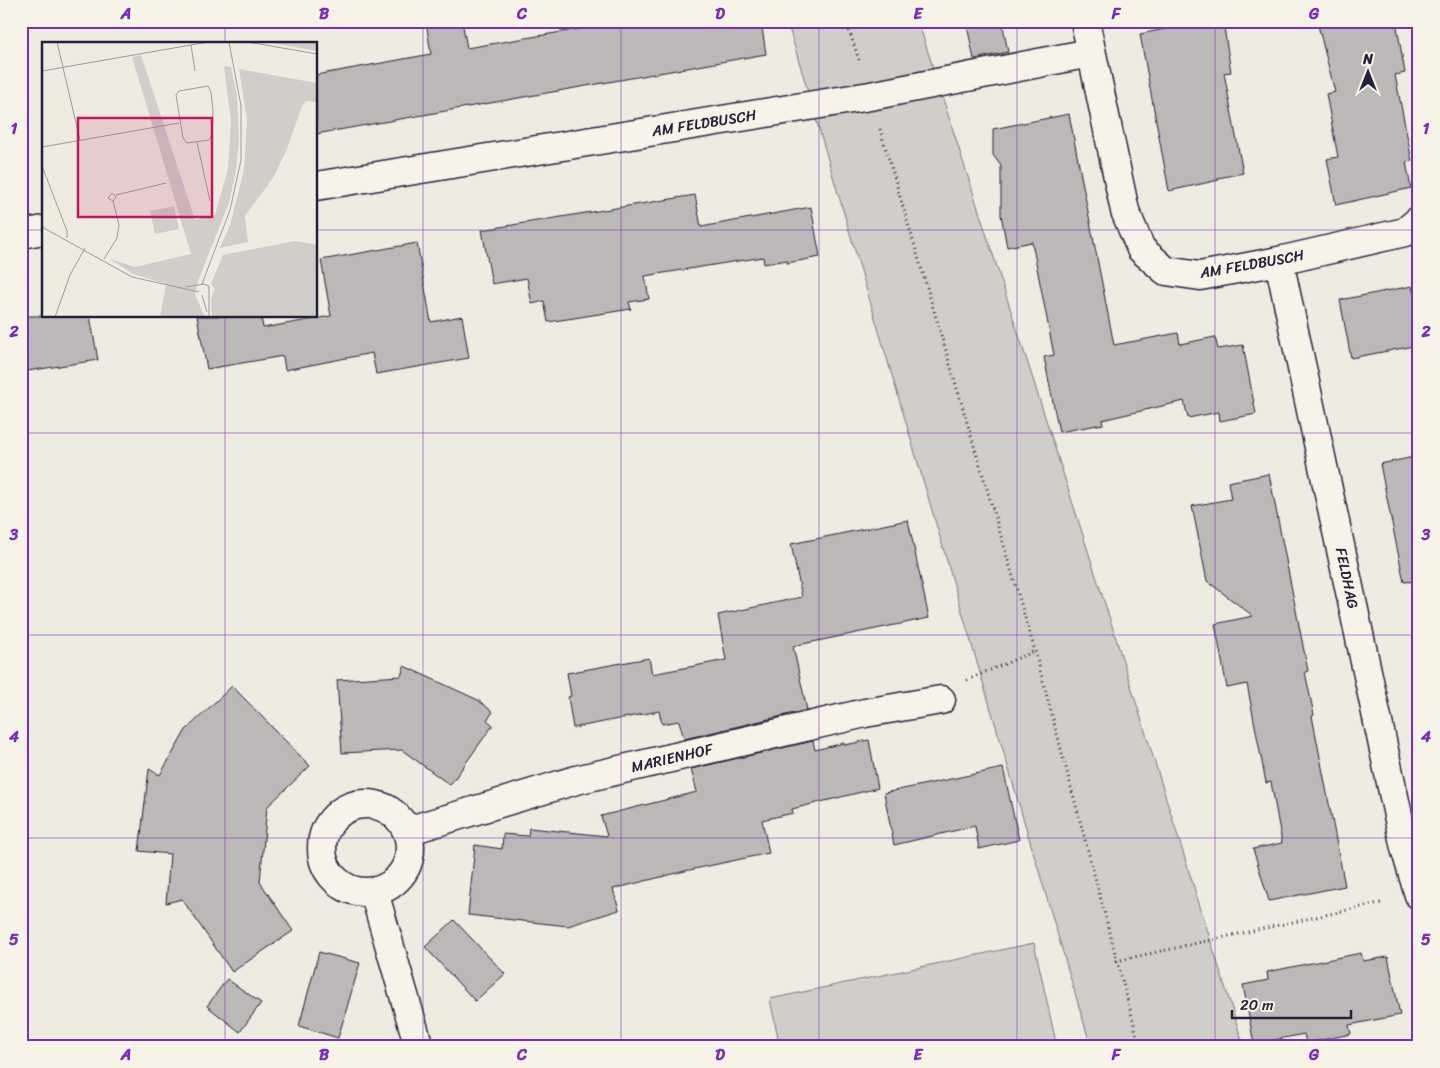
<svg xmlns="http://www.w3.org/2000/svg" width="1440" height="1068" viewBox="0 0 1440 1068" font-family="Sriracha,sans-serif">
	<rect width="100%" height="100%" fill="#eeebe1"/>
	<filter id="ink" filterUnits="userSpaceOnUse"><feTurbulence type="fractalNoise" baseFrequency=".02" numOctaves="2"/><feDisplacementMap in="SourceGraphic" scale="10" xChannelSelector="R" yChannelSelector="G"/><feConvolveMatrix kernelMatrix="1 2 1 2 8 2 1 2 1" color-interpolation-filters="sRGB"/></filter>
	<g filter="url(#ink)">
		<g fill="#d1cdc9" stroke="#7a7882">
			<polygon points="787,21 918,21 1114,632 1244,1047 1091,1047"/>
			<polygon points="1034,943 1057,1047 780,1047 770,999"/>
		</g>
		<g fill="#bbb8b7" stroke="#22223b">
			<polygon points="426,21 462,21 467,48 585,28 584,21 761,21 766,54 316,134 316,75 431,54"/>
			<polygon points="966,21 1002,21 1008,52 974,59"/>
			<polygon points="1206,21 1223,21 1231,72 1224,73 1243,173 1218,178 1219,180 1169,191 1140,34"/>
			<polygon points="1317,21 1396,21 1405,73 1395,75 1412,161 1406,162 1411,188 1336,205 1327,159 1338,157 1326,94 1335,92"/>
			<polygon points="1069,114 1114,345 1178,333 1180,344 1215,337 1218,349 1243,345 1256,414 1220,421 1219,412 1188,418 1184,401 1102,420 1103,424 1059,432 1044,357 1054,355 1032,242 1007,247 1001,215 1001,166 993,155 993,129"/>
			<polygon points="695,195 701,227 811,207 820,257 787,263 787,260 764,264 763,257 645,276 649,299 629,302 631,309 548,322 544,301 532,304 527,278 492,284 482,230"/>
			<polygon points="417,243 431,322 462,316 469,358 376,374 372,353 285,370 283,356 207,369 197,316 261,316 263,328 331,316 321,260"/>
			<polygon points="1412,286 1419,320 1419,345 1351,358 1340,300"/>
			<polygon points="21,316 90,316 98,360 21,372"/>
			<polygon points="1419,456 1419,581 1404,582 1380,464"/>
			<polygon points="1269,474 1308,671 1305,672 1314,715 1312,716 1345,886 1269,901 1253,849 1282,843 1271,782 1266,783 1247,684 1227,688 1215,624 1253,616 1207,581 1192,506 1231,499 1228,482"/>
			<polygon points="908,520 929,618 793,646 807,710 684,739 679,721 662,724 659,711 573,728 568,697 571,696 567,673 649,658 652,674 726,660 718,615 802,597 791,544"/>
			<polygon points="404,666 478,700 493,712 487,720 493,725 450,785 402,750 342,753 337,680 401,676"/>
			<polygon points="232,686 310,766 267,807 260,882 293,931 232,972 182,899 166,903 170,854 139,851 149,769 160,775 186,730"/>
			<polygon points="869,740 878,788 792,809 793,813 762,820 769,853 685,871 613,889 619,910 568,926 468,915 475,845 502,849 503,834 528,836 529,828 607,836 601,816 697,792 691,769 813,741 815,750 844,743 845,745"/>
			<polygon points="1003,768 1019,840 979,849 975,826 894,845 884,793"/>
			<polygon points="454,920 505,974 475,1001 425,947"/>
			<polygon points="319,952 360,963 338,1038 299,1026"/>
			<polygon points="1361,953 1363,961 1388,957 1400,1015 1349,1025 1351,1034 1306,1043 1304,1034 1254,1044 1243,985 1268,980 1267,972"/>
			<polygon points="227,979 261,1003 240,1032 207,1006"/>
		</g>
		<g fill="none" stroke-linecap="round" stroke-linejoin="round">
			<g stroke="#22223b" stroke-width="31">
				<g id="street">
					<polyline points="1085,21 1125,211 1141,249 1166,271 1200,276 1279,261 1405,232 1419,220"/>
					<polyline points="316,186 870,96 1090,53"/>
					<polyline points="21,234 44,230"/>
					<polyline points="1279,261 1405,848 1419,895"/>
					<circle cx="366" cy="848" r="44"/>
					<polyline points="407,831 576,780 865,713 941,700"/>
					<polyline points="374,892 419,1047"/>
				</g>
			</g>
			<g stroke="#22223b" stroke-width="3" stroke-dasharray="1 4" stroke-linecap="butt">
				<polyline points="846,21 860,63"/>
				<polyline points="880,129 1035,651 1140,1047"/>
				<polyline points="967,680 1035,651"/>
				<polyline points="1116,961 1384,902"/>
			</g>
			<use href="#street" stroke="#f7f3e8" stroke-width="28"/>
		</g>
	</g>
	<path fill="none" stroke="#7b2cbf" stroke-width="1" stroke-opacity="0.55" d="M225,21V44M423,21V1047M621,21V1047M819,21V1047M1017,21V1047M1215,21V1047M21,230H44M316,230H1419M225,316V1047M21,433H1419M21,635H1419M21,838H1419"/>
	<g text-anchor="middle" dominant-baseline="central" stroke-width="5" stroke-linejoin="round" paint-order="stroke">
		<g font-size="15" fill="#22223b" stroke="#f7f3e8">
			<text transform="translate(704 123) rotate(-9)">AM FELDBUSCH</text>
			<text transform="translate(1252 264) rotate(-10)">AM FELDBUSCH</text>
			<text transform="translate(1347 578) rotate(78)">FELDHAG</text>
			<text transform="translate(672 758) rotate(-13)">MARIENHOF</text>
		</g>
	</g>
	<g transform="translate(42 42)">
		<rect width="275" height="275" fill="#eeebe1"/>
		<path d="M224,0H275V9L253,5ZM99,13L153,178L173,173L186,127L189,79L182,24L189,25L195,54L197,96L194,128L187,161L156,239L153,253L163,275H118L124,242L91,232L68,217L93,225L149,212L90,15ZM197,27L275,41V60L264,59L260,64L245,107L231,136L203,174L206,200L178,206L188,183L202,128L205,78ZM132,164L137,187L113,192L108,169ZM253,199L275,203V275H170L169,257L173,247L169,242L181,213Z" fill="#d1cdc9"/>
		<path fill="none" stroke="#9c9b9f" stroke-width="1" d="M15,0L38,98M206,0L275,12M149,3L153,29M0,29L166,0M166,44L169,50L171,69L170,93L167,98L145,101L141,96L134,53L137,49ZM155,100L168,159M0,105L137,81M0,124L25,189V196M74,153L124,141M0,185L90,235L157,250M62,217L75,196L77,183L71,159L66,156L70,151L74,155L71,159M160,242L188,168L199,118V64L187,0M144,245L162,242L167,244V274M160,253L165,270M13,275L28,233L43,206"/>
		<path fill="#c2185b" fill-opacity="0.15" stroke="#c2185b" stroke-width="2.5" d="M36,76H170V175H36Z"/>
		<rect width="275" height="275" fill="none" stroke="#22223b" stroke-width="2.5"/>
	</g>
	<rect width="1440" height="1068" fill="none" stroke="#f7f3e8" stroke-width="55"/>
	<g transform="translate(1368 72)" stroke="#f7f3e8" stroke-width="4" paint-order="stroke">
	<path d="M0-4L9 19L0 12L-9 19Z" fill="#22223b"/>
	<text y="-8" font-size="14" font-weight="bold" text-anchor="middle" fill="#22223b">N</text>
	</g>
	<path d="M1232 1010v8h119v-8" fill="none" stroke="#22223b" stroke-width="2.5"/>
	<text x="1240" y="1010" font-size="15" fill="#22223b" stroke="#f7f3e8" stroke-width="4" paint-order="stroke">20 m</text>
	<rect x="28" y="28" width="1384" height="1012" fill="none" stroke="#7b2cbf" stroke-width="2"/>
	<g font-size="16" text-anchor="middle" font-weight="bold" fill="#7b2cbf">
		<text x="126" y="19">A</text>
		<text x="324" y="19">B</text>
		<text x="522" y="19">C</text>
		<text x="720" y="19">D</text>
		<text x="918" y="19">E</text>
		<text x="1116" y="19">F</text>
		<text x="1314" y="19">G</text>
		<text x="14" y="134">1</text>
		<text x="1426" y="134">1</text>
		<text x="14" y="337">2</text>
		<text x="1426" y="337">2</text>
		<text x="14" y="540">3</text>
		<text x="1426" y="540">3</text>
		<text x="14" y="742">4</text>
		<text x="1426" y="742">4</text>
		<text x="14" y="945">5</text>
		<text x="1426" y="945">5</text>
		<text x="126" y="1060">A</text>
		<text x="324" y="1060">B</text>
		<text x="522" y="1060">C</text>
		<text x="720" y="1060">D</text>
		<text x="918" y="1060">E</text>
		<text x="1116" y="1060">F</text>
		<text x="1314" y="1060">G</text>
	</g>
</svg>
